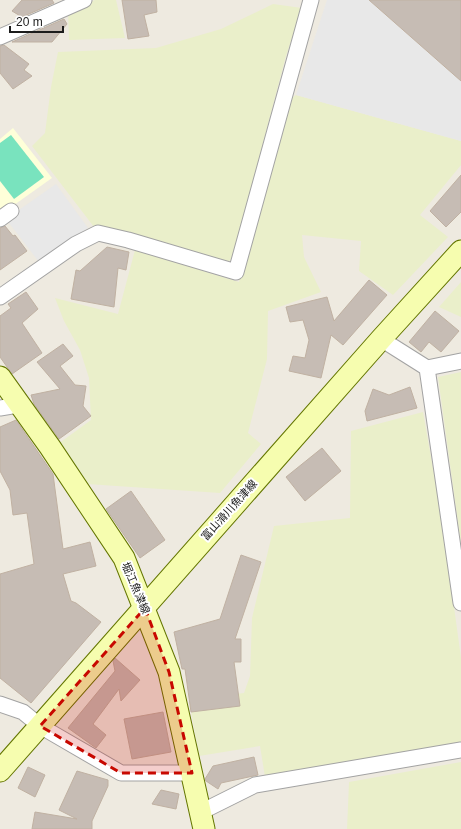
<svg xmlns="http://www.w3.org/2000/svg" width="461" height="829" viewBox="0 0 461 829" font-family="Helvetica,'Noto Sans JP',sans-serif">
	<rect width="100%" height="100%" fill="#eeeae0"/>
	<polygon fill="#feffd9" points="13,128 52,178 0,215 0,139"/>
	<g fill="#eaefca">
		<polygon points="95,0 116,0 125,38 69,40 68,11"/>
		<polygon points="273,4 302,8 286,56 233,257 227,263 94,227 32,146 45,133 51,87 58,52 156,48 221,29"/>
		<polygon points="296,95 461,141 461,165 420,215 448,237 393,295 359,271 361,241 302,235 304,257 321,292 268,311 267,359 248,433 261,444 220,493 87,484 58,444 91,420 89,378 80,350 64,321 55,298 118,314 135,250 239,282 292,98"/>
		<polygon points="461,282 461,317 439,307"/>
		<polygon points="461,372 461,545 438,377"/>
		<polygon points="423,412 442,519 461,658 461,742 265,777 260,746 199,756 189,700 244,693 250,676 252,618 274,526 350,518 351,431"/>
		<polygon points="461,762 461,829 347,829 349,782"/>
	</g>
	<polygon fill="#79e3be" points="11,135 44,177 14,199 0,181 0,143"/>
	<g fill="#e8e8e8">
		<polygon points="327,0 369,0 461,81 461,141 296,95"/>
		<polygon points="56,184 88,228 39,262 6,219"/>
	</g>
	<g fill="#c6bcb4" stroke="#c0b1a2">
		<polygon points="22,0 52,0 54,3 22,17 12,11"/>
		<polygon points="122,0 156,0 157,12 144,15 149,36 128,39"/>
		<polygon points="369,0 461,0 461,81"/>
		<polygon points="64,19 67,24 52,42 12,42"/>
		<polygon points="4,45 29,64 24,70 32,76 13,89 0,73 0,46"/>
		<polygon points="461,175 461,212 446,227 430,211"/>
		<polygon points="5,226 13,236 15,235 27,251 0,270 0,228"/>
		<polygon points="107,247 129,252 126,270 118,268 114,307 71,299 76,270 80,271"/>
		<polygon points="369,280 387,295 343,345 331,335 321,378 289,371 293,356 305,358 309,340 303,320 290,322 286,307 327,297 334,321"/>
		<polygon points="26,292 38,309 22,323 42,353 12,374 0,357 0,316 11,308 8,304"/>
		<polygon points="435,311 459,331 441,352 429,342 421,352 409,342"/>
		<polygon points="63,344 73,356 60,366 75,385 86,386 83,406 91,416 59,439 34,404 31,395 60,389 37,362"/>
		<polygon points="410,387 417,408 367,421 365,411 373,389 389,395"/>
		<polygon points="16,420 53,474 63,549 90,542 96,566 63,574 71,601 76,603 101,622 31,703 0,678 0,574 34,564 27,513 13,515 10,490 0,471 0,427"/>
		<polygon points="322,448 341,471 305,501 286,477"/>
		<polygon points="131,491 165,540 140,558 106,509"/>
		<polygon points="241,555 261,562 235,639 241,639 241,662 234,662 240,706 191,712 185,669 182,669 174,632 220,619"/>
		<polygon points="115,658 140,680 121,701 119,689 93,724 106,735 96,748 68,728 115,671 113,661"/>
		<polygon points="163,712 171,752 132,759 124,719"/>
		<polygon points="254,757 258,775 221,783 218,789 206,781 205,779 213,766"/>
		<polygon points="28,767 45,775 35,797 18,788"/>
		<polygon points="77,771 108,780 108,786 92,821 92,829 32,829 35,812 77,819 59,810"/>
		<polygon points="161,790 179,794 176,809 152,804"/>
	</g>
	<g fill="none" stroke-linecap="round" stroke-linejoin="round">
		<g stroke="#a3a3a3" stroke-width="17">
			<g id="street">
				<polyline points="0,37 84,0"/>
				<polyline points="0,219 11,211"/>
				<polyline points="0,297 76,244 98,233 128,240 236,272 311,0"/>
				<polyline points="381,339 427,368 461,603"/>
				<polyline points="427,368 461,361"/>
				<polyline points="0,408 18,405"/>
				<polyline points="0,704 23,712 40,726 121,773 192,773"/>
				<polyline points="201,812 255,785 461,750"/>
			</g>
		</g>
		<g stroke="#647600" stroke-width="23">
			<g id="secondary">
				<polyline points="0,377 50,447 124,558 169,672 204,829"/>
				<polyline points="0,771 381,339 461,251"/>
			</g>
		</g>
		<use href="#street" stroke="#fff" stroke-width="15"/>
		<use href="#secondary" stroke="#f6fdaf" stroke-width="21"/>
	</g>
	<path fill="#c80800" fill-opacity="0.2" stroke="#c80800" stroke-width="3" stroke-dasharray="8 5" stroke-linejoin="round" d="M145,608L169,672L192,773H121L40,726Z"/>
	<g text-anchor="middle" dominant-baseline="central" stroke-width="4" stroke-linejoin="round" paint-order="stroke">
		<g font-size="11" fill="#1c1c1c" stroke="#fff">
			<text transform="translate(229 510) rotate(-48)">富山滑川魚津線</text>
			<text transform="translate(136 588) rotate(67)">堀江魚津線</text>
		</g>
	</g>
	<path d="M10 26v6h53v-6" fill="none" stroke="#1c1c1c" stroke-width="2"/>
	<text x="16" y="26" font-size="12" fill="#1c1c1c" stroke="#ffffff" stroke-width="3" paint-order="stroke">20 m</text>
</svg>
